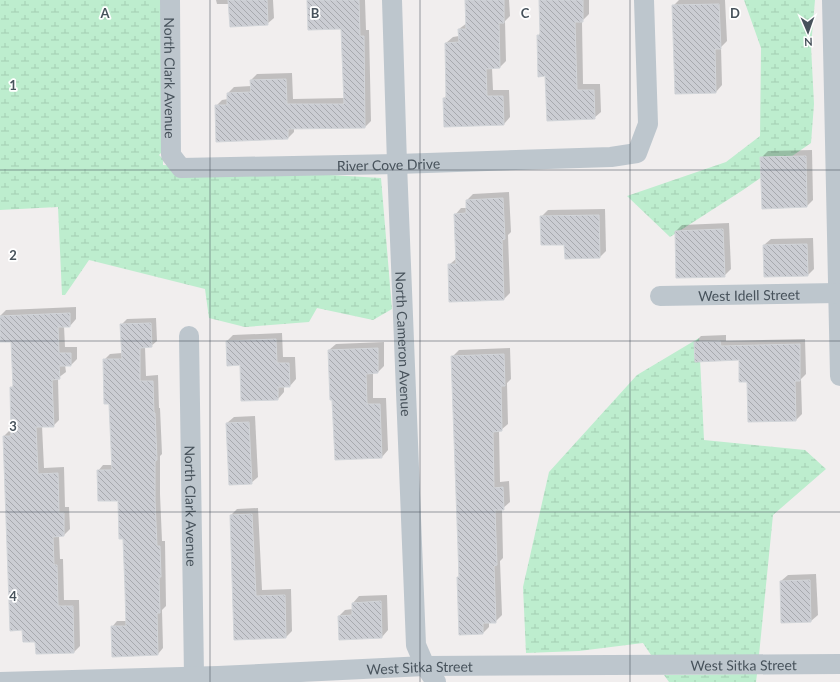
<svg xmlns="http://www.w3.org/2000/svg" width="840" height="682" viewBox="0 0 840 682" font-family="Lato,sans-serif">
	<defs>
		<pattern id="wetland-marsh" width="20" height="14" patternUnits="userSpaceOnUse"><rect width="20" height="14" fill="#bdedce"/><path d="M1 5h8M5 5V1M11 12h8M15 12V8" fill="none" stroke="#a4cdb3"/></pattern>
		<pattern id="building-back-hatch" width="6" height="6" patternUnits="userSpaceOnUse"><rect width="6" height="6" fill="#cbcdd3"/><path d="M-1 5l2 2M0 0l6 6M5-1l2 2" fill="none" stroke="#a7a9ae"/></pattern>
	</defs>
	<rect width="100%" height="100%" fill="#f1eeee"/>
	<g fill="url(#wetland-marsh)">
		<polygon points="0,0 161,0 163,151 159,155 163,159 163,165 381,178 392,309 373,320 317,308 309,322 245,327 209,318 205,289 89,260 65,295 62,295 58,207 0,210"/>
		<polygon points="744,0 815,0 811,46 814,104 811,143 743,190 670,237 627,196 726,162 760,136 761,48"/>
		<polygon points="699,338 704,440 805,450 826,469 773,515 759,655 651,655 643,643 579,651 526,653 523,587 549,472 637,375"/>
		<polygon points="757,674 756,682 669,682 664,675"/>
	</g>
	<g fill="#0003">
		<polygon points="216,0 273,0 274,18 267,24 229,4 217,4"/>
		<polygon points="308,0 365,0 366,30 369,30 371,121 365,127 294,128 294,132 288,138 216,106 222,100 228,99 228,93 234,87 251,86 251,80 257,74 292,73 293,99 344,98 342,28"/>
		<polygon points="466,0 509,0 510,16 505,21 506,61 499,68 492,68 493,90 509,90 510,117 504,124 444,98 447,95 446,43 453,37 459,36 459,29 467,23"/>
		<polygon points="540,0 589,0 589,14 582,21 583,84 600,84 601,112 594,118 546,75 538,36 540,33"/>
		<polygon points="679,0 725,0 727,41 721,47 722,85 716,92 673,6"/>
		<polygon points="812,150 813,200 807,206 761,158 768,151"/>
		<polygon points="509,192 511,232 508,235 510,293 504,299 450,301 449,265 457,258 455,215 461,208 467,208 467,200 473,194"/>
		<polygon points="605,209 606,251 600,257 565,244 541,217 548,210"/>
		<polygon points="729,223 731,269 724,276 676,231 682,225"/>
		<polygon points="813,238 814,269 808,275 764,245 771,239"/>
		<polygon points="76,307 76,319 70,326 64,326 65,347 77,347 77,359 71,365 65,365 66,372 58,378 59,420 53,426 42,426 44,468 64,467 65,507 69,507 70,529 64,535 59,536 60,559 63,559 64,600 79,600 80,646 74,652 37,653 4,436 10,430 12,430 11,388 14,385 12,340 0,341 0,316 6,310"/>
		<polygon points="156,318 157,341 151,346 145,347 146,376 158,375 159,408 160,408 162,454 160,456 160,494 162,541 165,541 166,606 162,610 163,648 158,654 112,627 117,621 127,621 124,538 119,500 98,471 103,465 113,465 110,403 104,360 110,354 122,353 121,325 127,319"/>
		<polygon points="282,333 283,357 295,357 296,379 290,386 284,386 284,392 278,399 241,364 227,341 233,335"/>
		<polygon points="726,335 726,341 805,339 806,374 801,379 802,414 796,420 748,381 740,359 695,342 701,336"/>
		<polygon points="384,342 384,366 378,372 373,372 373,398 386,398 388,450 382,457 329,350 336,344"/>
		<polygon points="510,348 511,379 507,383 508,424 501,430 499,430 500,482 509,481 510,502 502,509 503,558 500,561 502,615 495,622 489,622 489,627 483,633 460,634 458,533 452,357 459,350"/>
		<polygon points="255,416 258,477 251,483 227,423 234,417"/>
		<polygon points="258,508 262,590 291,589 292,631 286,637 235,639 231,515 237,509"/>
		<polygon points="816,574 818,615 811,621 782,622 781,581 788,575"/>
		<polygon points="387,595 388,630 382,637 340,639 339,616 345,610 353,609 353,603 359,596"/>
	</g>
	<g fill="url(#building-back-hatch)" stroke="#d2d5d9">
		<polygon points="228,0 267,0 268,25 230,27"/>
		<polygon points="307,0 359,0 360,36 364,36 365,128 288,129 288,139 216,142 215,105 227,105 227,93 251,92 250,80 286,79 287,104 344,104 341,29 308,30"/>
		<polygon points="465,0 504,0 504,23 499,23 500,68 486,69 487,96 503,96 504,125 444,127 443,98 446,98 445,43 459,42 458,29 466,29"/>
		<polygon points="539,0 583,0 583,22 575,22 577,90 594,90 595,119 547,121 545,76 538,77 537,35 540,35"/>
		<polygon points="719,4 721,49 715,49 716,93 675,94 672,5"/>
		<polygon points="806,156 807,207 762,209 760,157"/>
		<polygon points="503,198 505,239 502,240 504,300 449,302 448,264 456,264 454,214 466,213 466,200"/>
		<polygon points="599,215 600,258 565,259 564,245 541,245 540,216"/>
		<polygon points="723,229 725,277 676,278 675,231"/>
		<polygon points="807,244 808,276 764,277 763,245"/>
		<polygon points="70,313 70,327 58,327 59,353 71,353 71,366 59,366 60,379 52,380 54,427 36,427 38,474 58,473 59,513 64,513 64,536 53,537 54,565 57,565 58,606 73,606 74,653 36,654 35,642 23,642 22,630 10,631 3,436 11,436 10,387 13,387 11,342 0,342 0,316"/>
		<polygon points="151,323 152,347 140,348 140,381 153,381 154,413 155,413 157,460 155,461 155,500 157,546 160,546 161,577 159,577 160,613 157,613 158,655 112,657 111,626 126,626 125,590 123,539 119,539 118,501 98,501 97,470 112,470 109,404 104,404 103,359 122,359 120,324"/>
		<polygon points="276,339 277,363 289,363 290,387 278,387 278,400 241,401 240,365 227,366 226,341"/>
		<polygon points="720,341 721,346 800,344 800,381 795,381 796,421 748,422 747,382 739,382 739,360 695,362 694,342"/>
		<polygon points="378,348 378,373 366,374 367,404 380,404 382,458 335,460 332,400 330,400 328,350"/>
		<polygon points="504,354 505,386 501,386 502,431 493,432 494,488 503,487 504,510 495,510 497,565 494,566 496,623 483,623 483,634 459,635 457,577 459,577 451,356"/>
		<polygon points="249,422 252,484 229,485 226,423"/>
		<polygon points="252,514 256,596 285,595 286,638 234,640 230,515"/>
		<polygon points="810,580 811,622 781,623 780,581"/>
		<polygon points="381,601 382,638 339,640 338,616 352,615 352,603"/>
	</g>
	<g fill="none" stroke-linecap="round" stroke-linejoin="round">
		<g stroke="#bdc6cd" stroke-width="20">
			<path id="s1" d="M170,0L171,155L181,168L397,164L611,157L637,153L648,124L644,0"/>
			<path id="s2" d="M392,0L397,164L416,645L425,666L436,682"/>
			<polyline points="832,0 840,376"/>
			<path id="s3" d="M660,296L838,293"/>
			<path id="s4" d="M189,336L194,676"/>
			<path id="s5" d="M0,682L218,676L425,666L840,664"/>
		</g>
	</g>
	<path fill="none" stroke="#47525b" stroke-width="1" stroke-opacity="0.55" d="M210,0V682M420,0V682M630,0V682M0,170H840M0,341H840M0,512H840"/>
	<g text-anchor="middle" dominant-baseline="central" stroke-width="3.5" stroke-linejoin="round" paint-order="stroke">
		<g font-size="14" fill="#47525b" stroke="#fff">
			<text stroke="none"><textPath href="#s1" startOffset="78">North Clark Avenue</textPath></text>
			<text stroke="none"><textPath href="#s1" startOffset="379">River Cove Drive</textPath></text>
			<text stroke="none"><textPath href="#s3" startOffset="89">West Idell Street</textPath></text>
			<text stroke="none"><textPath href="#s2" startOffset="344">North Cameron Avenue</textPath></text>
			<text stroke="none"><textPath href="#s4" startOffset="170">North Clark Avenue</textPath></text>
			<text stroke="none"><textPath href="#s5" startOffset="744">West Sitka Street</textPath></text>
			<text stroke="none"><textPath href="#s5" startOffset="420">West Sitka Street</textPath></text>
		</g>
	</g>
	<g font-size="13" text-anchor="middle" font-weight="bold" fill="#47525b" stroke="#fff" stroke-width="3.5" stroke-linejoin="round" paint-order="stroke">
		<text x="105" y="18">A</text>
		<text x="315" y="18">B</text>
		<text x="525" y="18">C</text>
		<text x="735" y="18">D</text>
		<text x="13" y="90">1</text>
		<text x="13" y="260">2</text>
		<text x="13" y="431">3</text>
		<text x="13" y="601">4</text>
	</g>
	<g transform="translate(808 32) rotate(178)" stroke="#ffffff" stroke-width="3" paint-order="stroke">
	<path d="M0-3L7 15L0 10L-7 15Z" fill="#47525b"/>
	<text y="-6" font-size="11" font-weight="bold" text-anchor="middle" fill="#47525b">N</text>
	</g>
</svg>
